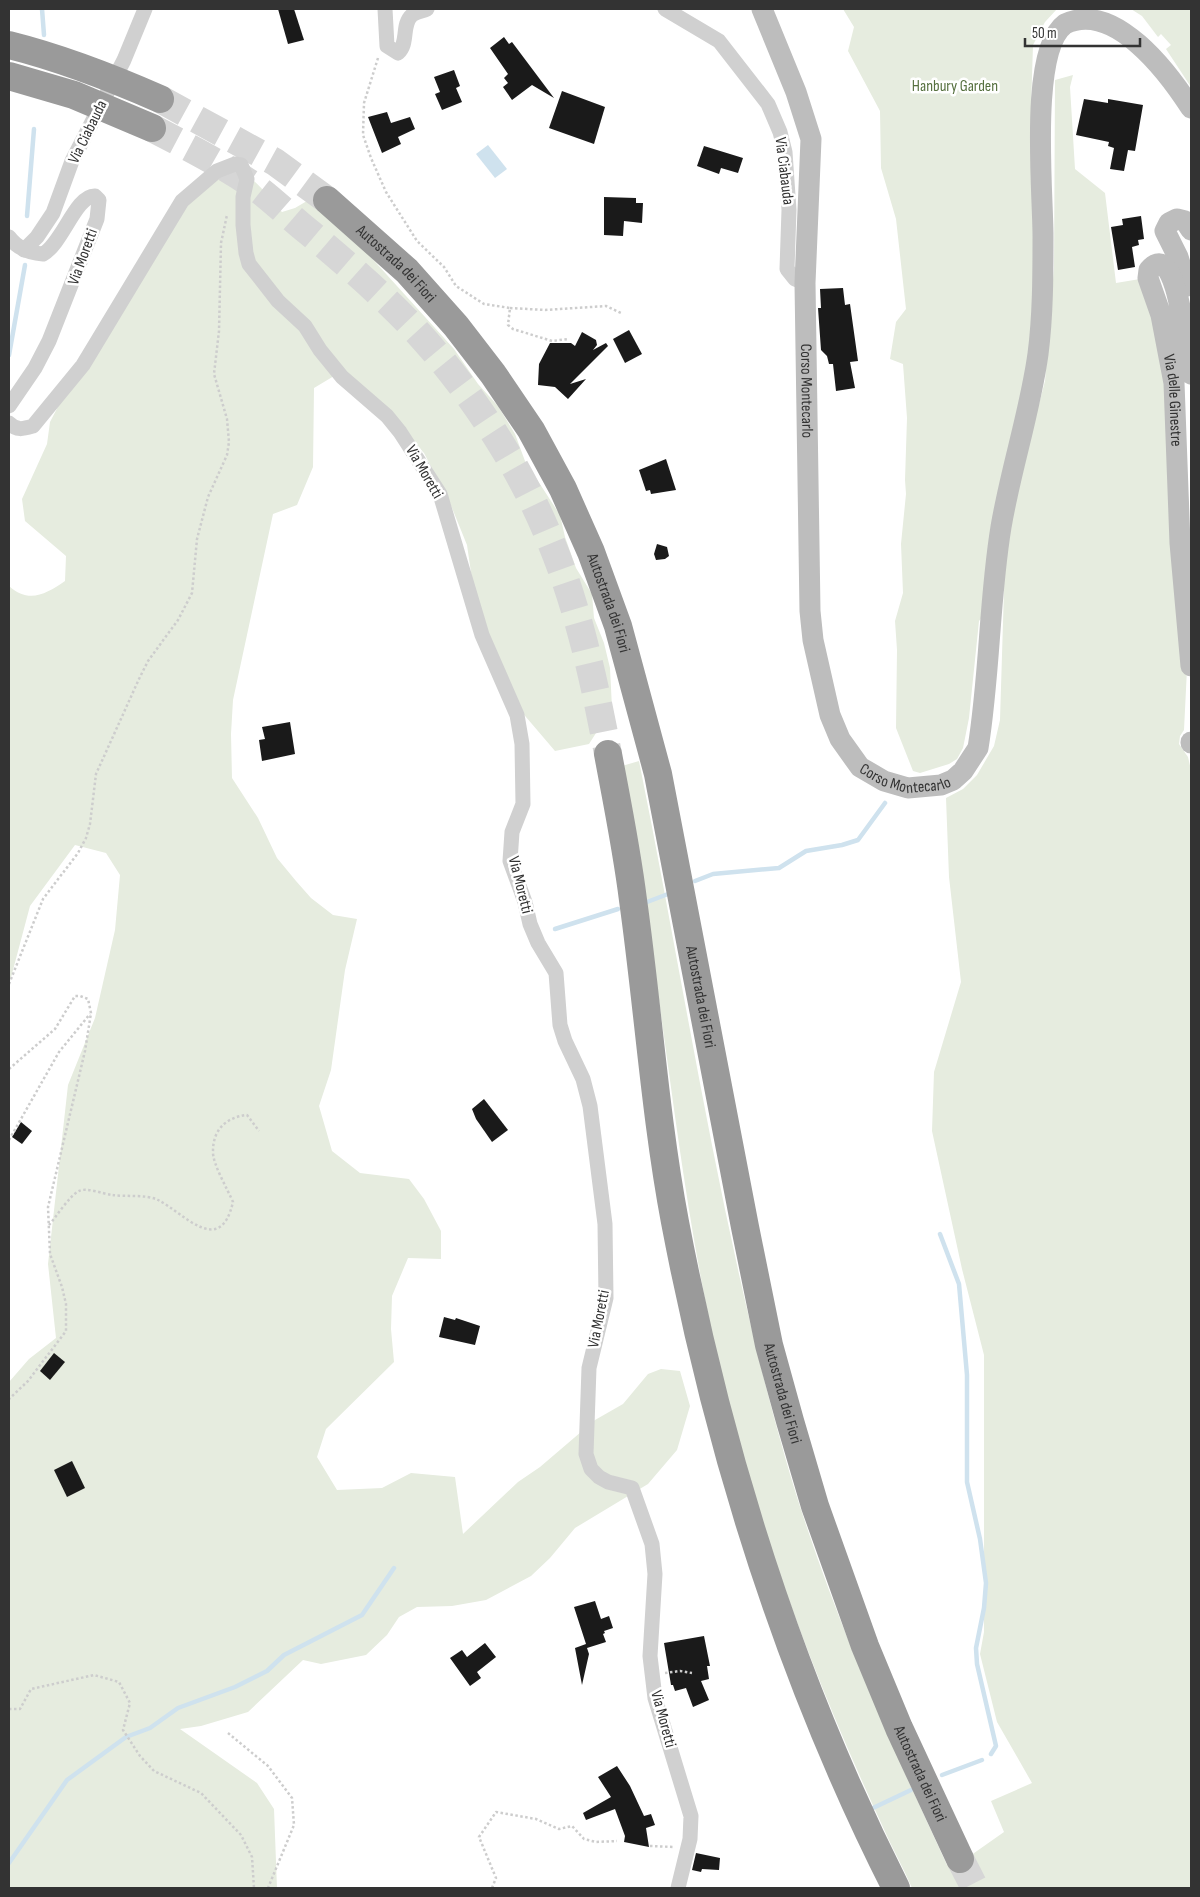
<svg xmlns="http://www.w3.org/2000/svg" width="1200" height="1897" viewBox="0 0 1200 1897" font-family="'Sofia Sans Condensed',sans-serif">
	<rect width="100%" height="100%" fill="#fff"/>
	<g fill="#e6ecdf">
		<path d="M843,9H1057L1045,22L1033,45L1031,108L1039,404L1045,381L1054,268L1055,80L1073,75L1070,87L1075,169L1105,193L1116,283L1140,279L1160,333L1187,669L1184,730L1180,736L1179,744L1188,757L1191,770V1888H912C903,1867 891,1846 882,1825C818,1687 761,1538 725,1390C692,1257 676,1121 657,986C646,913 634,840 622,766L639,761C686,993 720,1229 785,1457C826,1600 885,1731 947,1865L967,1858L1004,1832L991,1801L1032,1783L997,1722L980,1654L984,1632V1355L962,1269L932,1131L934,1072L961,982L949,877L946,798L963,789L977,775L994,746L1000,720L1004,590L979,621L969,718L963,748L957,759L949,764L920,773L913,771L896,728L897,650L895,621L903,593L901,544L906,494L905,480L907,418L903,364L890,359L896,322L906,309L896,219L881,168L880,111L848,51L854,27Z"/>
		<polygon points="1131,9 1191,9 1191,87 1166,49 1171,45 1161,34 1158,37 1142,16"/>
		<path d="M228,173C234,174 243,174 248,177C261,184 271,202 282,212L295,208L312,198L330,212L454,349L478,384L498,406L515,434L525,461L560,515L565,537L576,568L592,594L594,618L604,643L610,668L612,708L589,744L555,751L520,710L482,618L473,586L467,545L450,503L424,453L360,386L334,376L314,388L313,467L297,505L273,514L233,700L231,734L232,778L258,818L277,858L296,881L311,898L333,915L357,919L345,970L331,1070L319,1106L332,1151L360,1173L409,1179L424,1199L441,1231V1259L408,1258L392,1296L391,1329L394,1362L326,1429L317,1457L337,1490L382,1488L411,1473L455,1477L463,1534L518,1482L540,1467L595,1420L623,1404L648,1374L661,1369L680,1371L690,1406L677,1450L648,1484L575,1528L550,1558L531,1576L486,1600L452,1606L417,1607L399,1617L387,1635L366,1655L321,1664L303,1660L248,1712L201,1726L180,1729L257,1783L274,1809L277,1888H9V1382L29,1359L56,1338L48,1264L68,1085L95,1018L115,930L120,875L106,853L75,845L30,906L9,985V586C29,604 46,594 65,581L66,556L25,521L22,499L47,444L50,422L63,397L181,209L199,190Z"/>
	</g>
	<polygon fill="#cfe2ee" points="488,145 507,169 495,178 476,154"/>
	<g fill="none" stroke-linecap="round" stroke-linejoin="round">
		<g stroke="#cfe2ee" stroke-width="4.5">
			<polyline points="42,9 44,35"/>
			<polyline points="27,216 34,129"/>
			<polyline points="9,355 25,265"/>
			<polyline points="695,881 713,874 779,868 806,851 842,845 858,840 885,803"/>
			<polyline points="647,902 668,894"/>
			<polyline points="555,929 618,909"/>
			<polyline points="940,1234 959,1284 967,1375 967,1482 980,1539 986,1583 984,1608 976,1648 977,1664 996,1746 991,1754"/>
			<polyline points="942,1775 982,1760"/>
			<polyline points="873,1808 911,1790"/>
			<polyline points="9,1863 67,1780 126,1737 150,1728 178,1708 235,1687 267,1671 284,1655 362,1615 394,1568"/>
		</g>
	</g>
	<g fill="#1a1a1a">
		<polygon points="278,9 294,9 304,40 288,44"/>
		<polygon points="504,37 509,44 512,42 554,98 532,85 512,100 503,87 508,83 504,78 508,74 490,48"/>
		<polygon points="454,70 460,86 456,88 462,102 442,110 435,94 440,92 434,77"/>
		<polygon points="562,91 605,107 594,144 549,128"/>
		<polygon points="1084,99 1108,103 1108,99 1143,105 1135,151 1128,150 1124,171 1110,169 1114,148 1108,146 1109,142 1076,135"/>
		<polygon points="387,112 391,123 410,117 415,129 398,137 401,144 382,153 368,117"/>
		<polygon points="704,146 743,158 738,173 721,168 719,174 697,166"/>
		<polygon points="604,197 636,198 636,203 643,203 642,223 624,221 623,236 604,235"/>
		<polygon points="1141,216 1144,239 1138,240 1139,245 1132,247 1135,267 1118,270 1111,227 1123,225 1122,219"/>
		<polygon points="843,288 845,305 850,304 858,361 850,362 855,388 836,391 833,364 829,364 827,356 821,350 818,308 821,308 820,289"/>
		<polygon points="629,330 642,354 625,363 613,339"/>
		<polygon points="582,332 596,340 597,345 593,350 606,343 608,346 570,384 586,379 568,399 555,387 538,385 539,364 550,343 571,343 575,346"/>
		<polygon points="666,459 676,490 651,494 650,490 646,491 639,470"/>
		<polygon points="657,544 667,547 669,556 665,559 656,560 654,554"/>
		<polygon points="290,722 295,754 262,761 259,740 265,739 262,727"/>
		<polygon points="484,1099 508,1130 492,1142 476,1119 472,1109"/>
		<polygon points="21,1122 32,1131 22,1144 12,1137"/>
		<polygon points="444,1317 455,1320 456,1318 480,1326 475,1345 439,1337"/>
		<polygon points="54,1353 65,1362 50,1380 40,1371"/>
		<polygon points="72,1461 85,1488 67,1497 54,1470"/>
		<polygon points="595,1601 601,1619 609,1616 613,1628 604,1631 605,1633 603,1634 606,1642 587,1648 589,1654 582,1685 575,1648 586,1644 574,1607"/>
		<polygon points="704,1636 710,1666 707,1666 709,1679 701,1681 709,1700 693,1707 686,1688 675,1691 673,1685 671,1685 664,1643"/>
		<polygon points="485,1643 496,1657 477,1672 481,1678 470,1686 450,1658 462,1650 467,1657"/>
		<polygon points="617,1766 630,1786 644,1816 651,1814 655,1825 646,1828 649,1847 624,1842 625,1836 615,1809 586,1820 583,1813 611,1797 598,1777"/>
		<polygon points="696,1853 720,1858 719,1870 702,1869 701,1872 692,1870"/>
	</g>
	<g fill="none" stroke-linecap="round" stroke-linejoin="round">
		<g stroke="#d6d6d6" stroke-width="28" stroke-dasharray="28 14" stroke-linecap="butt">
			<polyline points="160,99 275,162 327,200"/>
			<path d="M152,128C186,146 222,164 254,186C273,200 291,218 310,233C343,261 376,289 406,320C463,379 517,460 548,535C578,605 594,680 608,754"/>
			<polyline points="960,1859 975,1888"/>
		</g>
		<g stroke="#cdcdcd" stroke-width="2.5" stroke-dasharray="2.5 2.5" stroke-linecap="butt">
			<polyline points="378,58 364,103 363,135 371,158 386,192 417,241 444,267 456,286 484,304 510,308 508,325 513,329 552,341 568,339"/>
			<polyline points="510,308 545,310 606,306 621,313"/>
			<polyline points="9,984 43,899 78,853 86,838 90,824 96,774 139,679 148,661 178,620 192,593 197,539 208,497 227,455 229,442 227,419 214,374 219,331 221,243 227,215"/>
			<polyline points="9,1069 55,1029 75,996 80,996 88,999 91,1013 85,1051 48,1207 50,1254 62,1287 66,1304 66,1331 28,1381 9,1399"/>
			<polyline points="9,1140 59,1052 90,1014"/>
			<path d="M49,1225C56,1217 70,1195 79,1191C87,1187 103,1194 112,1195C126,1197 146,1194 158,1200C184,1213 220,1258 233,1202C228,1190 212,1163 213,1151C213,1129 227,1117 247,1115L259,1131"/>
			<polyline points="665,1673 680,1671 692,1673"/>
			<polyline points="9,1709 20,1709 31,1689 94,1675 119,1682 130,1703 123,1730 140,1756 154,1771 201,1793 241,1835 252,1857 254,1888"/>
			<polyline points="228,1733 268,1766 292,1798 294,1825 268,1888"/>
			<polyline points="650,1846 674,1847"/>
			<polyline points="492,1888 496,1878 479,1837 496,1812 536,1819 559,1829 572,1826 584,1839 596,1842 617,1841"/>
		</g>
		<g stroke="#d0d0d0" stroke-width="15">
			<path d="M385,9L387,46L398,53C409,43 401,25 412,15C416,12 423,11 427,9"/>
			<polyline points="665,9 719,41 768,104 780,132 785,152 789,210 787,269 795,279 805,283"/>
			<path d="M9,237C17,248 29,253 43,254C62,244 76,195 95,196L99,200L97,219L49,341L35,368L9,406"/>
			<polyline points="24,250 37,237 53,213 72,161 124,60 145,9"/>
			<path d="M9,423C17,431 23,429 33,426L83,365L182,201L217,171L235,164L241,165L247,179L243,197V225L246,253L249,264L278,301L305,326L320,350L342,377L387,416L400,432L440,494L482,635L517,715L522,744L523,804L512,832L510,861L525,902L530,924L538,943L556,973L560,1025L565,1041L583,1079L590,1106L605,1224L606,1298L589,1368L586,1454L591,1469L599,1477L608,1482L632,1488L652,1544L655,1574L650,1656L655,1698L691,1816L690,1839L678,1888"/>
		</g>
		<g stroke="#bdbdbd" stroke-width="21">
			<path id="s1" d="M762,9L796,92L811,139L805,283L810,611L813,640L830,715L840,739L860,767L884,781L908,788L941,785L953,780L963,771L978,748C990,674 989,600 1001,527C1011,468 1030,412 1038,354C1043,315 1043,275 1043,236C1043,191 1029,50 1065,24C1115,0 1169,74 1191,108"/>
			<polyline points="1187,286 1178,257 1165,231 1169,223 1177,219 1185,221 1191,230"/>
			<path id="s2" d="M1191,374C1187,366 1179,234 1149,270L1148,278L1161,315L1174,383L1180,543L1191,666"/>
			<polyline points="1191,742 1191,743"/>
		</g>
		<g stroke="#9a9a9a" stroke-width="28">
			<path id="s3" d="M327,200L407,271L456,326L493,374L531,430L563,489L591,552L618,626L658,774L745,1227L769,1345L790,1421L815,1506L865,1646L899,1728L960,1859"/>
			<path d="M608,754C617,802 627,851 633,900C648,1007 655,1116 675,1222C719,1453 790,1679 896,1888"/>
		</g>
		<g stroke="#9a9a9a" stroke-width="28">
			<path d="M9,45C61,58 110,77 160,99"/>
			<polyline points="9,76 74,95 152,128"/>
		</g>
	</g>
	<g text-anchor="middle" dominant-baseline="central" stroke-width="5" stroke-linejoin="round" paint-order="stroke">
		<g font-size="16" fill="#56703f" stroke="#fff">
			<text x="955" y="86">Hanbury Garden</text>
		</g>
		<g font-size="16" fill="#333" stroke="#fff">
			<text transform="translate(88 132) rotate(-64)">Via Ciabauda</text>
			<text transform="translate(784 171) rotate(83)">Via Ciabauda</text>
			<text transform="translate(83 257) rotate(-70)">Via Moretti</text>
			<text stroke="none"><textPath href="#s3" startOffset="94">Autostrada dei Fiori</textPath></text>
			<text stroke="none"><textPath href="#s1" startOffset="391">Corso Montecarlo</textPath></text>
			<text stroke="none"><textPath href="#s2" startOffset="264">Via delle Ginestre</textPath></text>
			<text transform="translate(424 472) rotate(60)">Via Moretti</text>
			<text stroke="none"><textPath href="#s3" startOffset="499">Autostrada dei Fiori</textPath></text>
			<text stroke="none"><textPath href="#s1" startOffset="826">Corso Montecarlo</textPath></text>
			<text transform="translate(520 885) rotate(76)">Via Moretti</text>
			<text stroke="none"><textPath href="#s3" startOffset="904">Autostrada dei Fiori</textPath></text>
			<text transform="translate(599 1319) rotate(-79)">Via Moretti</text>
			<text stroke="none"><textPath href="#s3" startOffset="1309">Autostrada dei Fiori</textPath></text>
			<text transform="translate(663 1719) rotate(75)">Via Moretti</text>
			<text stroke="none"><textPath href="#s3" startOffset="1714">Autostrada dei Fiori</textPath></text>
		</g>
	</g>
	<rect width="1200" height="1897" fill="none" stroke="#333333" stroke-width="20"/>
	<path d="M1025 38v8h115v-8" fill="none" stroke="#333333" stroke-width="2.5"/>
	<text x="1032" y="38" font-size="15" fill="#333333" stroke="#ffffff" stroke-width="4" paint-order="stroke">50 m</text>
</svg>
